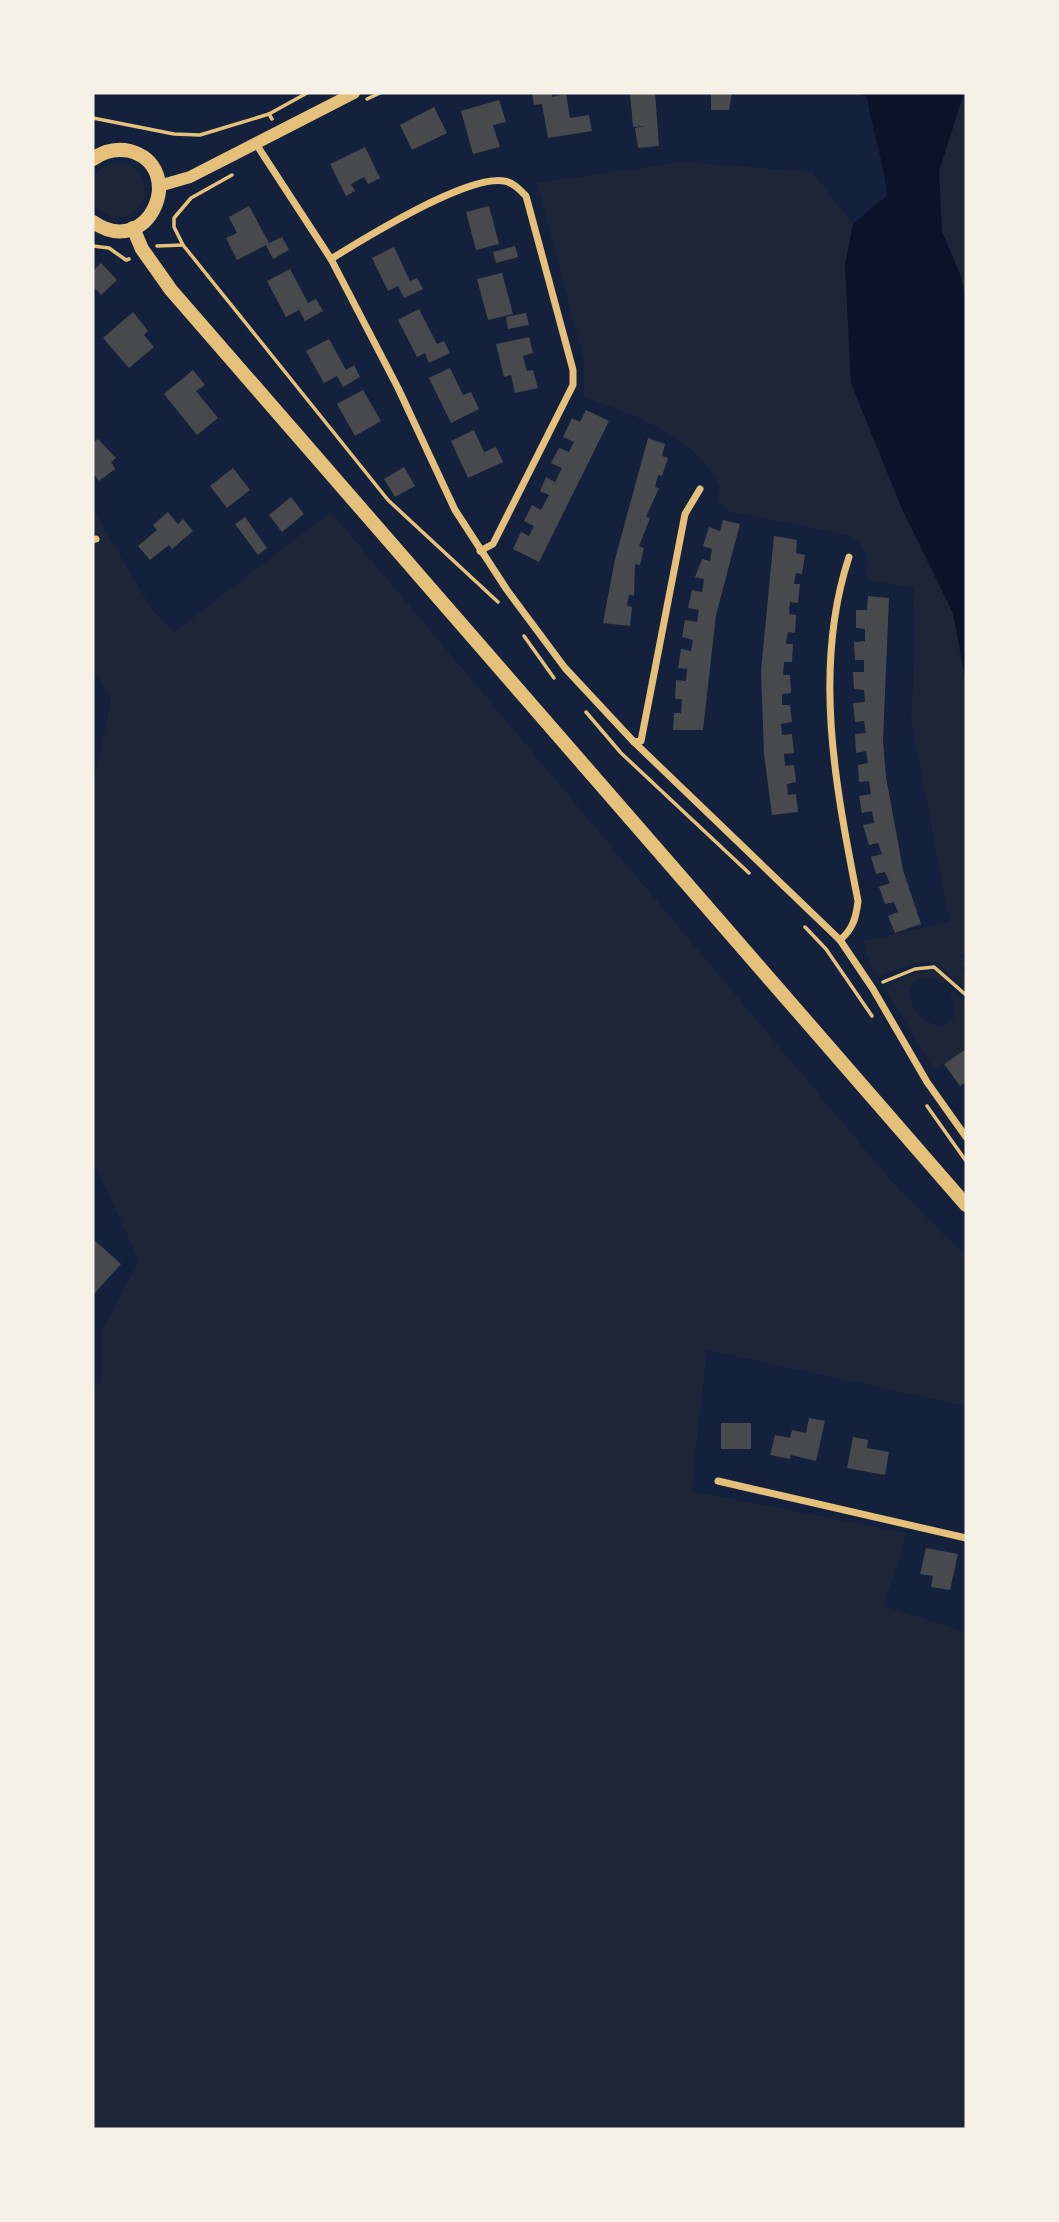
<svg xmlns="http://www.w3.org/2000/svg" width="1059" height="2222" viewBox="0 0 1059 2222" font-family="'Public Sans',sans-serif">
	<rect width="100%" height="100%" fill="#14213d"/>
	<g fill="#1d2539">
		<polygon points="962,98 966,101 966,302 961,276 942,232 939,171"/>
		<path d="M682,162L812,172L853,224L845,265L851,383L902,509L953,613L966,678V951L959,956L966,964L961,968L966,976V991C929,950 925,960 877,977L865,951L864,941L950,922L911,720L915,639L913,588L867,580C866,555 874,556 851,536L729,511L718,500L720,485C694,436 634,414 584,397V360L537,183Z"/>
		<circle cx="118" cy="190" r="27"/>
		<polygon points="93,509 151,608 174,632 331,512 900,1191 966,1256 966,1406 707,1350 691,1491 907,1533 884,1606 966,1632 966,2129 93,2129 93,1391 101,1381 101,1333 139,1261 93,1161 93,787 111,699 97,677 93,677"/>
		<path d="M929,971L936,972L945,981L943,984L935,978L917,979C899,1000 921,1024 943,1027L953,1019L955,1009L950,994L953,991L966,1003V1049L934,1070L885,988L904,977Z"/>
	</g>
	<path fill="#0b132b" d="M856,93H964L939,171L942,232L961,276L966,302L965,679L953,613L902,509L851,383L845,265L853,224L887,195C884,162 872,131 867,97Z"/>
	<g fill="#48494c">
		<polygon points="532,93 552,93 552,97 566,94 570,118 589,115 592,131 548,138 542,104 534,105"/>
		<polygon points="630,93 655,93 659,146 638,148 635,128 645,126 633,127"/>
		<polygon points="711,93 732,93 729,110 711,110"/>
		<polygon points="499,100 506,122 493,125 500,147 473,154 461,111"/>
		<polygon points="434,107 447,133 412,150 400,125"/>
		<polygon points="365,147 380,178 368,184 364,177 351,184 355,191 346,196 330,164"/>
		<polygon points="249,206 269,243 282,237 289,250 273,259 266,245 237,260 226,238 237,233 229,217"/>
		<polygon points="489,206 499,244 476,250 466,212"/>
		<polygon points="515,246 518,257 496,263 493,252"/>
		<polygon points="394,247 410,281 417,278 423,289 404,298 398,286 388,291 372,258"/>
		<polygon points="101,263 117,280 101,295 93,286 93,271"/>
		<polygon points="290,269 308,303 316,299 323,311 305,321 299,310 286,317 267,281"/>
		<polygon points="502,273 513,314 488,320 477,279"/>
		<polygon points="419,309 437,344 444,341 450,353 429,363 425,353 417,357 398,320"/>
		<polygon points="133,312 148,331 144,335 154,347 129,368 103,338"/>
		<polygon points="526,313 529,325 508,329 506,317"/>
		<polygon points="529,337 533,353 523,356 527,371 533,370 538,388 515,393 511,375 504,377 496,344"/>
		<polygon points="329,339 346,370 354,365 360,377 343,387 337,376 324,383 306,351"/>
		<polygon points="450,368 463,395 471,392 479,409 451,423 429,378"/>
		<polygon points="193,370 205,385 196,391 218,418 197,435 164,394"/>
		<polygon points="363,390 381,421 355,436 337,404"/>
		<polygon points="586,410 609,421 539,562 513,549 521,532 529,536 534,526 524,521 532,505 541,510 549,495 540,491 546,477 555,482 562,468 551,463 559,448 569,452 574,442 563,437 572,418 580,422"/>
		<polygon points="474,430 484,452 496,447 503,462 468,478 451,441"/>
		<polygon points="648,438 665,444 662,456 668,458 662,476 658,475 655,487 659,488 646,517 650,518 639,546 644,548 640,565 635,564 634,596 629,594 627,606 632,607 630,626 603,623 615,559"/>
		<polygon points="98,439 116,458 111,462 115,469 99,481 93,473 93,443"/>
		<polygon points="404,467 415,486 395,497 384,479"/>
		<polygon points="233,468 250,490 227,508 210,486"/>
		<polygon points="291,497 304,514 282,532 269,515"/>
		<polygon points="168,512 178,524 183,519 193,531 172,549 169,545 150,560 138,546 157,530 153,525"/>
		<polygon points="245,517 267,548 258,555 235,524"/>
		<polygon points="723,520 740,524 716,615 703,730 673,730 674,713 681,713 682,699 675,699 676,680 686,681 687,669 678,668 681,649 691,651 693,640 682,637 685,620 697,622 699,610 688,608 692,590 702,592 704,579 695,577 702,559 710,561 712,549 703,546 709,527 720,531"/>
		<polygon points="774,536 797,540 796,553 805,555 802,574 796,573 794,584 800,584 798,603 790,602 789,614 796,615 795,633 788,632 786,644 793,644 792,662 784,662 783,675 790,675 791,693 782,694 782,705 790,705 792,722 781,724 782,735 792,734 794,753 784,754 785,766 794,765 796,782 787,784 788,795 796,794 798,812 772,815 764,754 761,671"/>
		<polygon points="868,596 889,598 883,740 886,777 903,870 921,924 895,933 888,916 898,912 894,902 885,904 879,887 890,883 885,872 876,874 871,857 882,854 878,843 869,845 863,825 874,823 872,811 862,813 859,796 871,794 869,781 859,782 858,765 868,763 866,751 856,753 855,734 866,733 864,721 855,722 853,703 865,702 864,690 854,689 853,672 864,672 864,660 855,660 854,642 865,641 865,629 856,628 856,610 867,610"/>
		<polygon points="966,1049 966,1082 960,1086 944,1064"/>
		<polygon points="93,1239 121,1264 93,1295"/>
		<polygon points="809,1418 825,1421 816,1461 791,1455 790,1459 770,1455 775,1435 790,1438 792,1430 806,1433"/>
		<rect x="721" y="1423" width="30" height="26"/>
		<polygon points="853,1437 868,1440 867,1448 889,1452 885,1475 847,1468"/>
		<polygon points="926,1548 958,1554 950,1590 931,1587 933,1576 920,1574"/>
	</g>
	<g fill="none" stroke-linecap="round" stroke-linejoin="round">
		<g stroke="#e5c07b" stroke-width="3.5">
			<polyline points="367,99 380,93"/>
			<polyline points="269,114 307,93"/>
			<polyline points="93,118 174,134 200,135 269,114 272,119"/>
			<polyline points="232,175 191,198 174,218 174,227 183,245 388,500 498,602"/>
			<polyline points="93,246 109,248 126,260 129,259"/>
			<polyline points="157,246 183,245"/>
			<polyline points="524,636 554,678"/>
			<polyline points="586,712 621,753 749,873"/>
			<polyline points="805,927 826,949 872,1016"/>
			<polyline points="883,982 915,969 934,967 966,995"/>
			<polyline points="927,1106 966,1161"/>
		</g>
		<g stroke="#e5c07b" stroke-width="7">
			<polyline points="256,144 331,259 398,388 455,510 507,590 565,668 634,742 840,940 873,989 927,1082 966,1137"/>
			<path d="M331,259C365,238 466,175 504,181C513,182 520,190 526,196L573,370V385L493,544L480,551"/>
			<polyline points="93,540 96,539"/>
			<polyline points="634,742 641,741 685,514 700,489"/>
			<path d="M840,940C853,929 856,918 858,901C836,789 812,669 849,557"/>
			<polyline points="718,1481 966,1538"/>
		</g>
		<polyline stroke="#e5c07b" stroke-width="12" points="159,186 190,177 354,93"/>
		<g stroke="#e5c07b" stroke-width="14">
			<path d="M93,159C104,151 116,148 130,151C188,167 150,261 93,222"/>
			<polyline points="133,228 142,249 171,290 966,1205"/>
		</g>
	</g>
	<rect width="1059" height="2222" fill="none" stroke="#f6f1e7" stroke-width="189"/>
</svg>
